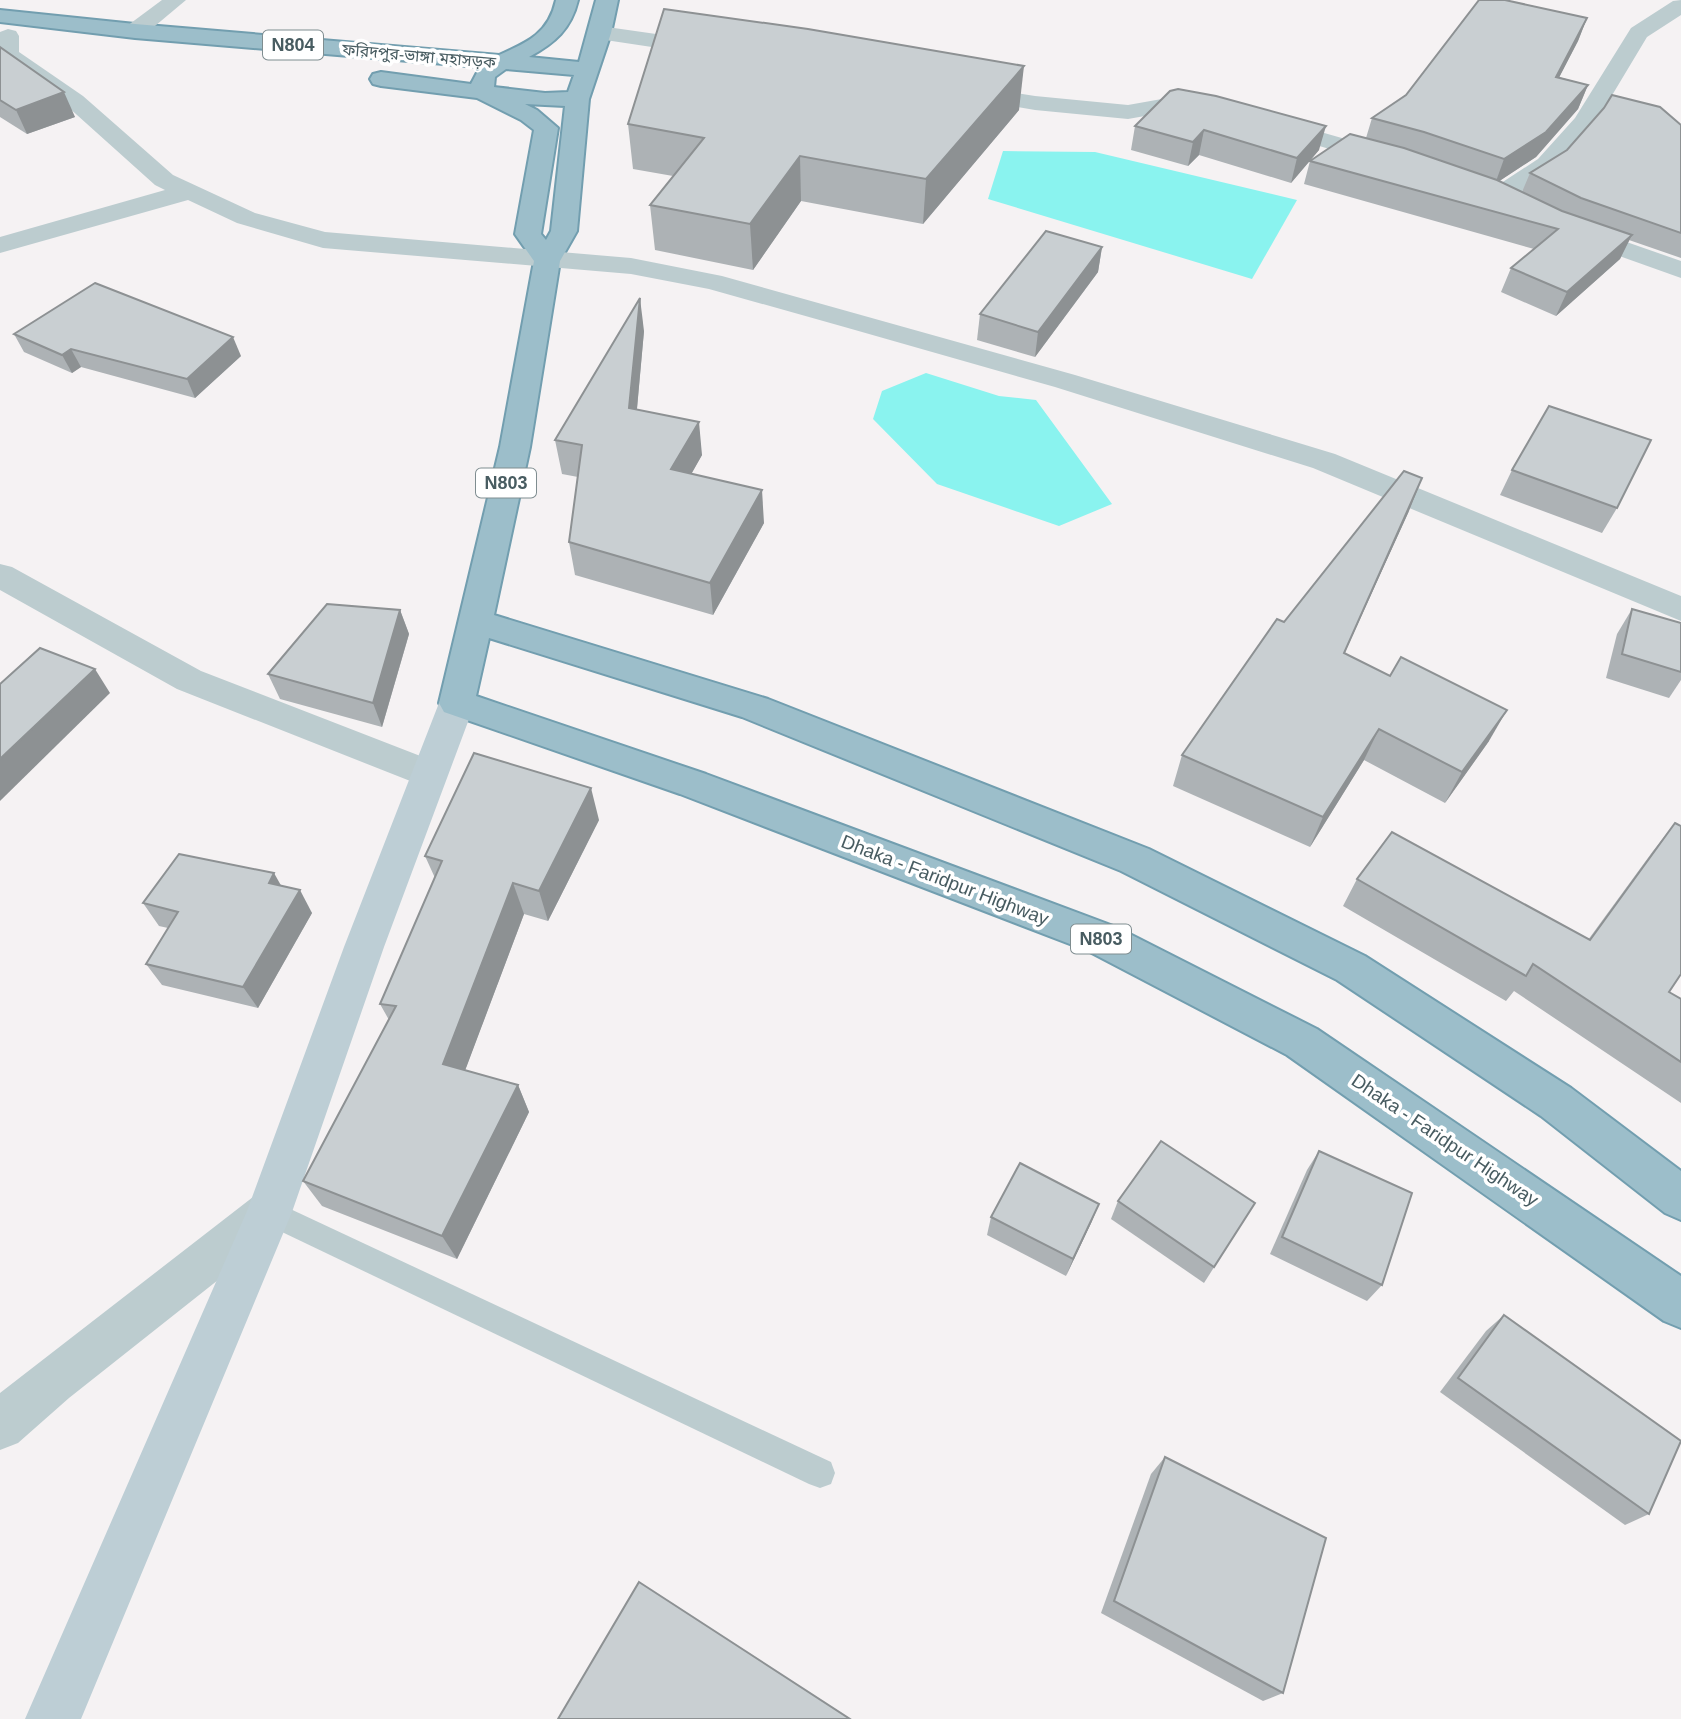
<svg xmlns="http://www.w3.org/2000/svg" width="1681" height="1719" viewBox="0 0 1681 1719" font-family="Helvetica,'Noto Sans Bengali',sans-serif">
	<rect width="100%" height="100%" fill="#f5f2f3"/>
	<g fill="#8af3ef">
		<polygon points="1003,151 1095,152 1297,200 1252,279 988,199"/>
		<polygon points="926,373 999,396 1036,400 1112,504 1059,526 937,484 873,419 882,391"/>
	</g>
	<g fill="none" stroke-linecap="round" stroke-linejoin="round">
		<g stroke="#729eaf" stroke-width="4">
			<path id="trunk" d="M556,0H578C571,29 555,43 529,57L579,62L596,0H618L611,33L589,99L577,231L560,261L530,447L494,615L768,699L1149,849L1365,956L1571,1088L1681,1171V1220L1665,1213L1541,1116L1337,980L1121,871L742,717L489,638L476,696L706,774L1116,927L1317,1029L1681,1276V1328L1664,1321L1287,1055L1088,951L680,794L444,712L439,703L500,447L534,261L515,234L534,130L521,120L477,98L381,86L373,84L370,79L373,74L381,72L471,84L480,67L135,38L0,22V10L135,24L499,55C528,42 549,33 556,0ZM506,69L574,75L568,92L545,93L494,87L495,77ZM525,104L565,106L551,231L546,240L541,234L558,128L537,110Z"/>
		</g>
		<polygon fill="#bccccf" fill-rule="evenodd" points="269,1199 831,1462 835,1473 831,1484 820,1488 809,1484 259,1221 256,1212 259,1203"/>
		<g fill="#bccccf" fill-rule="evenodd">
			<polygon points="162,0 186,0 143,36 127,36 124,31 127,26"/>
			<polygon points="1681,0 1681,15 1647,37 1593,127 1556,169 1507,201 1498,204 1489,201 1485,196 1489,191 1538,159 1575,118 1631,28 1673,1"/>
			<polygon points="600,26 705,41 713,43 716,48 713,53 705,55 592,38 589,33 592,28"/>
			<polygon points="8,29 16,31 19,36 19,52 83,96 173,175 255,213 325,232 631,258 722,276 1075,375 1335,454 1681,596 1681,621 1313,468 1055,387 848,328 709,289 631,274 323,248 237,223 188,200 0,253 0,237 165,190 155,185 67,106 0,60 0,32"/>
			<polygon points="968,85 1035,96 1128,105 1173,97 1211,104 1215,109 1211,114 1203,116 1173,111 1128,119 1035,110 960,97 956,92 960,87"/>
			<polygon points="1272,118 1394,153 1397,158 1394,163 1385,165 1264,130 1260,125 1264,120"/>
			<polygon points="1575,224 1681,261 1681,278 1566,237 1562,232 1566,227"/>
			<polygon points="0,564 12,567 201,671 441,764 446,774 441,784 428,788 177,689 0,590"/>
			<polygon points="269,1190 285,1197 292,1212 285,1227 69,1398 18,1443 0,1450 0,1393 253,1197"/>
		</g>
		<polygon fill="#bdced5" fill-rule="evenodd" points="457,690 470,694 475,703 384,947 292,1212 81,1719 25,1719 247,1211 344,947 439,703 444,694"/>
		<use href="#trunk" fill="#9cbeca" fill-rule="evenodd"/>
	</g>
	<g fill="#adb2b5">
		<polygon points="1587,18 1578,41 1559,77 1588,85 1578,109 1536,157 1499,181 1522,192 1530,173 1681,125 1681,258 1629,240 1620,259 1556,316 1501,292 1511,268 1534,249 1304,184 1310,161 1366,138 1372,118"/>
		<polygon points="0,47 75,117 27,134 0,117"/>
		<polygon points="1170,91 1319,150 1291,183 1199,155 1188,166 1131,150 1135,126"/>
		<polygon points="1019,110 923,224 801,201 753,270 655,250 650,205 673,176 633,169 628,124"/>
		<polygon points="1102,247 1098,272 1035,357 977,340 980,314"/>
		<polygon points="644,331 637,409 702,455 691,474 764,523 713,615 575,575 569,542 578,477 562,474 555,440"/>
		<polygon points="14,334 241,356 195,398 81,367 72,373 24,352"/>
		<polygon points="1512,470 1617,508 1602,533 1500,495"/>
		<polygon points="1409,511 1344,653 1489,741 1445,803 1364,760 1310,847 1173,786 1182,755 1284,622"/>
		<polygon points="1632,609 1681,623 1681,680 1669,698 1606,678 1617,634"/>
		<polygon points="400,610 409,634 382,727 280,699 268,674"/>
		<polygon points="599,820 548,921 524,914 465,1070 518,1085 529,1112 457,1259 322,1206 303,1181 389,1020 380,1004 435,878 425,856"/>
		<polygon points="1675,823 1669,992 1681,999 1681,1103 1514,991 1506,1001 1343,906 1357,879 1588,940 1653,851"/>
		<polygon points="281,886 312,913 258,1008 162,985 146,964 168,928 159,926 143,903"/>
		<polygon points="1319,1151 1382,1285 1367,1301 1270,1254 1307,1170"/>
		<polygon points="1118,1201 1255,1203 1204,1283 1111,1219"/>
		<polygon points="991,1217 1092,1221 1066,1276 987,1235"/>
		<polygon points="1504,1315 1649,1514 1625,1525 1440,1392 1486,1331"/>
		<polygon points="1165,1457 1283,1693 1263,1701 1101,1613 1151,1474"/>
	</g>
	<g fill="#8d9193">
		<polygon points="1587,18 1578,41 1547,101 1556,77"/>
		<polygon points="1024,66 1019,110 923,224 926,179"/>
		<polygon points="1588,85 1578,109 1536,157 1495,184 1504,159"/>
		<polygon points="64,92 75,117 27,134 16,110"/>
		<polygon points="1326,126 1319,150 1291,183 1297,158"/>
		<polygon points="1204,130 1199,155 1188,166 1193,142"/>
		<polygon points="800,156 801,201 753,270 750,224"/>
		<polygon points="1632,235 1620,259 1556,316 1567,292"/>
		<polygon points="1102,247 1098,272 1035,357 1038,332"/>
		<polygon points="640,298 644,331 634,441 629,408"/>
		<polygon points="233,337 241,356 195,398 187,379"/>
		<polygon points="71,349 81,367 72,373 62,355"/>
		<polygon points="699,422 702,455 675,503 671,469"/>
		<polygon points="1422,478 1409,511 1330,685 1344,653"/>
		<polygon points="762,490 764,523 713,615 710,583"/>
		<polygon points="400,610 409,634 382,727 373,703"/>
		<polygon points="95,669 110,693 0,801 0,759"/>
		<polygon points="1507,710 1489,741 1445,803 1462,772"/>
		<polygon points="1379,729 1364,760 1310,847 1323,817"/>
		<polygon points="591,788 599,820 548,921 539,891"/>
		<polygon points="274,873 287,896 269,883"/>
		<polygon points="513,883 524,914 457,1092 443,1064"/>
		<polygon points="300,890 312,913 258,1008 243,987"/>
		<polygon points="518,1085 529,1112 457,1259 442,1236"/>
		<polygon points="1099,1204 1092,1221 1066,1276 1073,1259"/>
	</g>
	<g fill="#c9cfd2" stroke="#8d9193" stroke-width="2">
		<polygon points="1479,0 1505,0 1587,18 1556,77 1588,85 1546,132 1504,159 1424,132 1372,118 1406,95"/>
		<polygon points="664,9 808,29 1024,66 926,179 800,156 750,224 650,205 704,138 628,124"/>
		<polygon points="0,47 64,92 16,110 0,100"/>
		<polygon points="1178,89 1216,96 1326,126 1297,158 1204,130 1193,142 1135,126 1170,91"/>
		<polygon points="1612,95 1660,107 1681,125 1681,233 1581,198 1530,173 1567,150 1604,108"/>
		<polygon points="1350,134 1404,148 1497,180 1562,211 1632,235 1567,292 1511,268 1558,229 1310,161"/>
		<polygon points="1046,231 1102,247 1038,332 980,314"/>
		<polygon points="95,283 233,337 187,379 71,349 62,355 14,334"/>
		<polygon points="640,298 629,408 699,422 671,469 762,490 710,583 569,542 582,445 555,440"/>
		<polygon points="1549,406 1651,440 1617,508 1512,470"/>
		<polygon points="1404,471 1422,478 1344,653 1390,676 1401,657 1507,710 1462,772 1379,729 1323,817 1182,755 1277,619 1284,622"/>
		<polygon points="327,604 400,610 373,703 268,674"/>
		<polygon points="1632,609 1681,623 1681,672 1622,654"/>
		<polygon points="40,648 95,669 0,759 0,684"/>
		<polygon points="474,753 591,788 539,891 513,883 443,1064 518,1085 442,1236 303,1181 396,1006 380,1004 442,861 425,856"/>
		<polygon points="1675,823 1681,826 1681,974 1669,992 1681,999 1681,1062 1533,964 1526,976 1357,879 1392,832 1590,940"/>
		<polygon points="179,854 274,873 269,883 300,890 243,987 146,964 178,912 143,903"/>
		<polygon points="1161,1141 1255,1203 1214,1267 1118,1201"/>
		<polygon points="1319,1151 1412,1193 1382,1285 1282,1237"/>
		<polygon points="1020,1163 1099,1204 1073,1259 991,1217"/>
		<polygon points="1504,1315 1681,1441 1649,1514 1458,1378"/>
		<polygon points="1165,1457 1326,1538 1283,1693 1114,1601"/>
		<polygon points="639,1582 850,1719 558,1719"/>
	</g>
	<g text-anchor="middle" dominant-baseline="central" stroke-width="7" stroke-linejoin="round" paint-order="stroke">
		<g font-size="16" fill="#485c61" stroke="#fff">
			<text transform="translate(419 56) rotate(5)">ফরিদপুর-ভাঙ্গা মহাসড়ক</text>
		</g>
		<g fill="#fff" stroke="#7f8d90" stroke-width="2">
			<rect x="263" y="30.5" width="60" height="29" rx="5"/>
			<rect x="476" y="468.5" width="60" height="29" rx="5"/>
			<rect x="1071" y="924.5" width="60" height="29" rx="5"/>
		</g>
		<g font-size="18" font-weight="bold" fill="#485c61">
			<text x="293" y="45">N804</text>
			<text x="506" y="483">N803</text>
			<text x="1101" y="939">N803</text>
		</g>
		<g font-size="19" fill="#485c61" stroke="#fff">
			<text transform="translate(945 880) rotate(21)">Dhaka - Faridpur Highway</text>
			<text transform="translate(1445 1140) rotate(34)">Dhaka - Faridpur Highway</text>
		</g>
	</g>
</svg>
